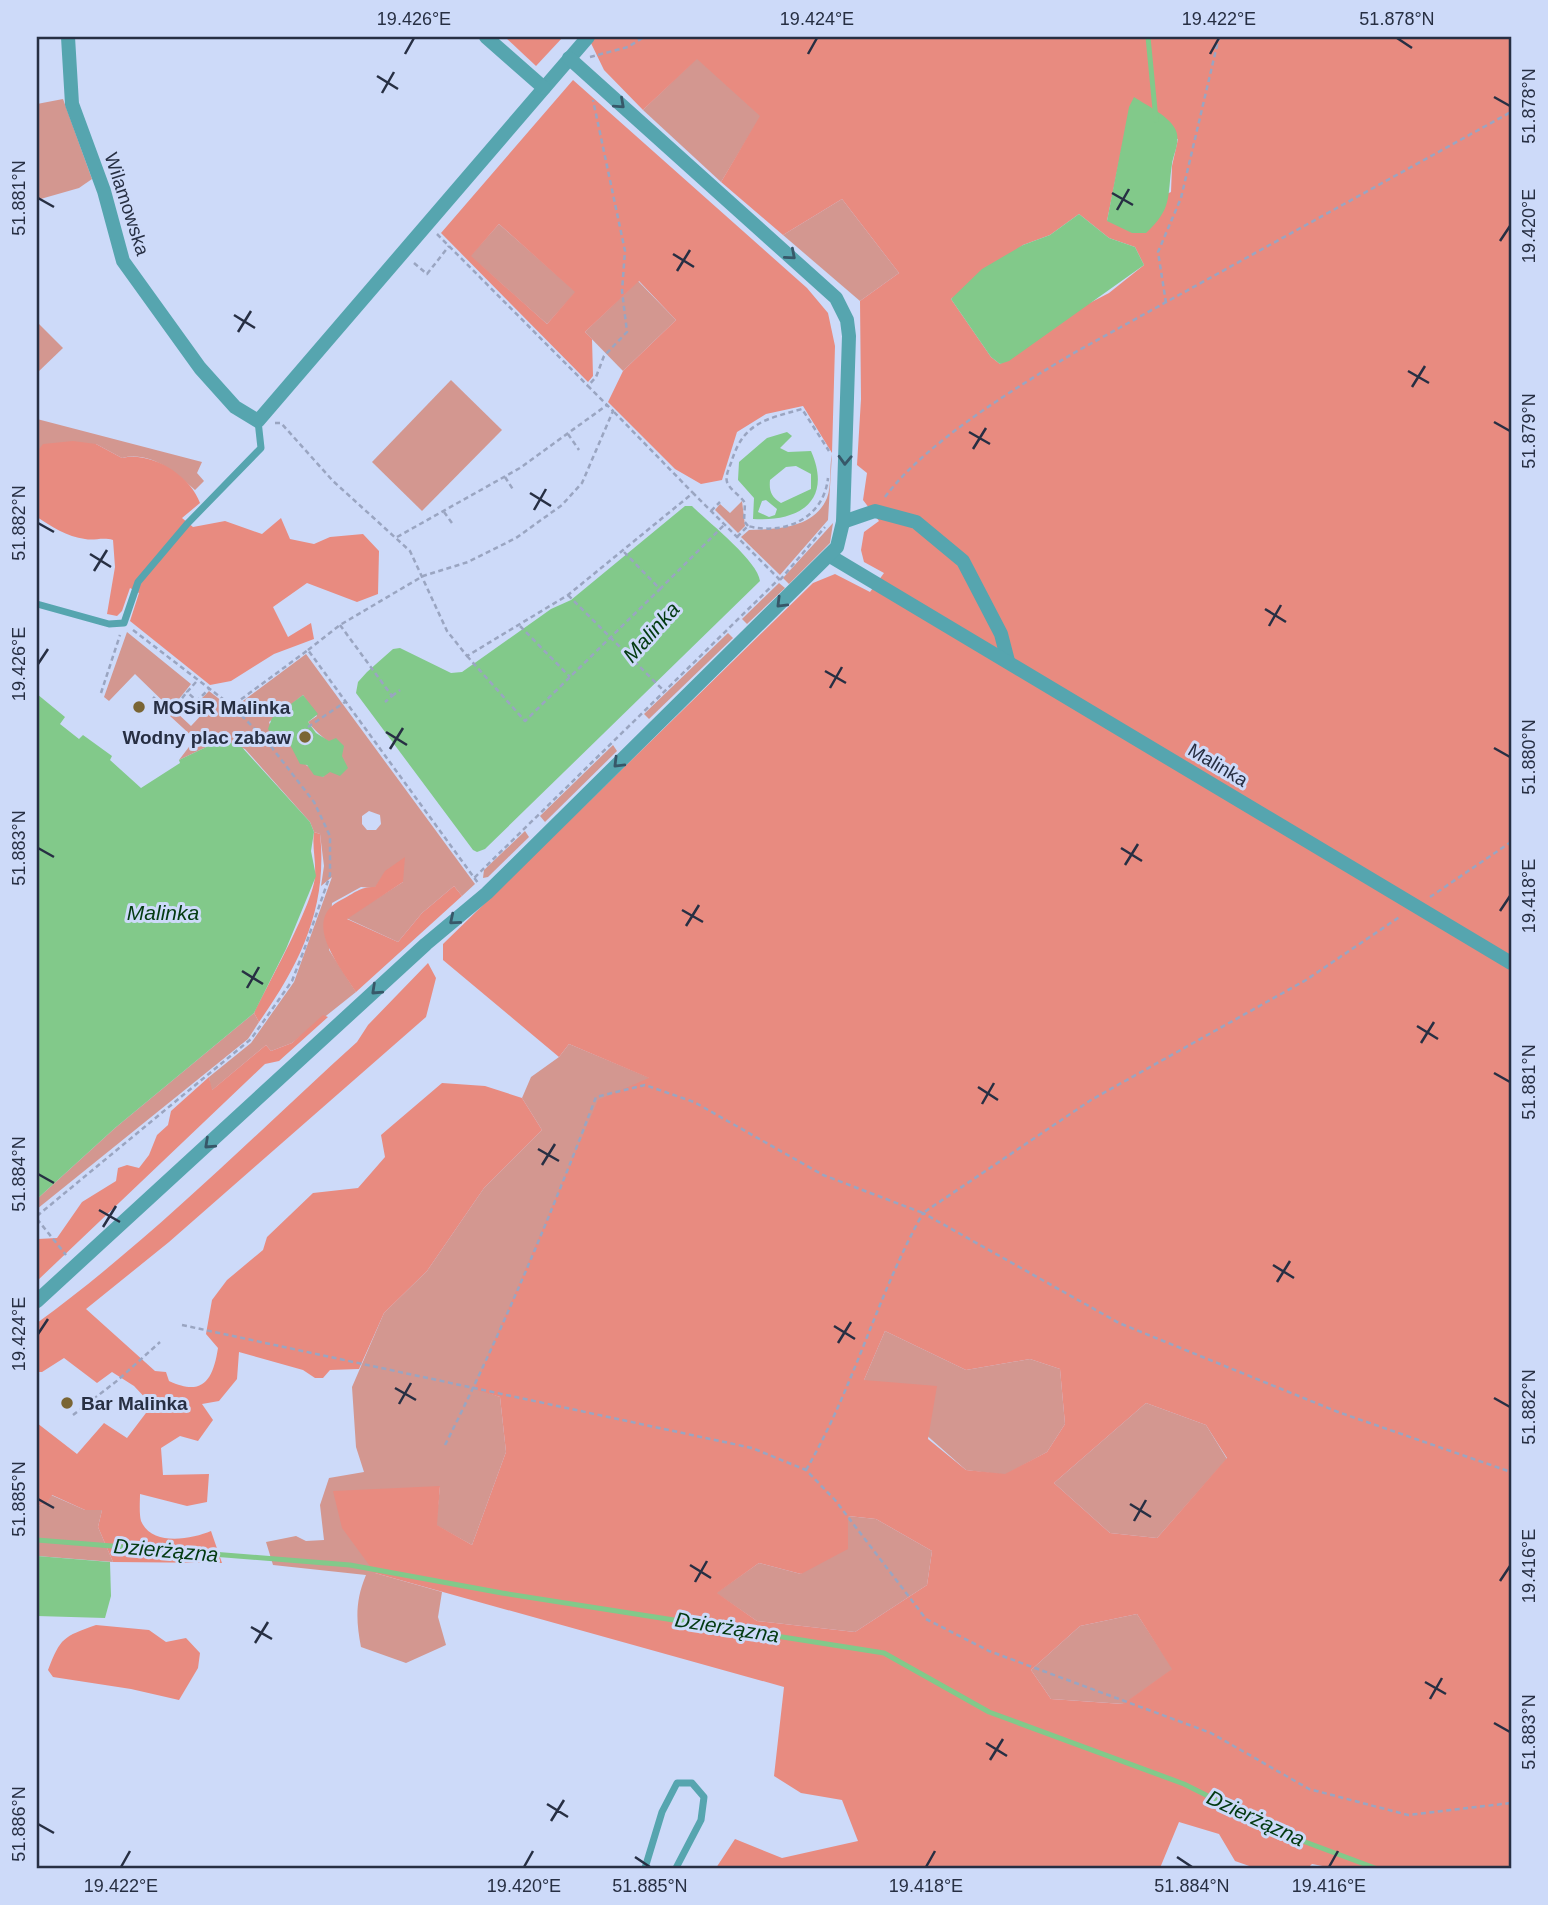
<svg xmlns="http://www.w3.org/2000/svg" width="1548" height="1905" viewBox="0 0 1548 1905" font-family="Helvetica,sans-serif">
	<rect width="100%" height="100%" fill="#cddaf9"/>
	<g fill="#d39790" fill-rule="evenodd">
		<polygon points="697,58 761,116 721,182 643,110"/>
		<polygon points="63,99 92,179 79,188 37,200 37,104"/>
		<polygon points="842,199 899,273 860,301 783,235"/>
		<polygon points="499,224 576,292 547,324 470,256"/>
		<polygon points="638,281 676,320 623,371 585,332"/>
		<polygon points="37,322 63,348 37,373"/>
		<polygon points="451,380 502,430 422,511 372,462"/>
		<path d="M37,419L202,462L197,473L204,481L195,490C175,472 151,451 122,458L96,444L37,452Z"/>
		<path d="M832,454L828,520L780,575L741,537L749,530C776,529 814,529 827,498C832,485 829,467 832,454Z"/>
		<polygon points="742,501 745,526 738,533 715,510 720,504 730,513"/>
		<polygon points="833,523 830,543 789,584 783,578"/>
		<polygon points="779,583 785,588 747,624 742,619"/>
		<polygon points="127,632 191,684 171,709 135,674 109,701 104,697"/>
		<polygon points="728,633 733,638 649,719 644,714"/>
		<path d="M306,654L475,884L462,896L454,886L422,913L398,942L346,918L403,882L386,871L375,888L361,887L332,903L329,950L356,992L292,1043L271,1051L266,1045L211,1091L209,1077L251,1043L294,982L332,877L321,886L324,866L320,834L314,832L310,822L245,749L219,741L179,760L195,739L170,716L175,711L191,726L207,709L199,701L209,691L232,709ZM303,695L317,716L308,722C317,734 330,742 342,753L323,777L306,765L285,735L276,741L269,722ZM369,811L380,815L381,824L376,830H367L362,824V816Z"/>
		<polygon points="613,745 617,751 545,822 540,816"/>
		<polygon points="525,831 529,837 488,877 483,878 484,870"/>
		<polygon points="254,1013 259,1022 248,1039 37,1209 37,1199 115,1128"/>
		<path d="M569,1044L650,1078L475,1388L500,1397L506,1452L472,1545L436,1525L440,1486L375,1573L442,1592L438,1617L446,1645L406,1663L361,1647C356,1621 355,1601 366,1575L273,1565L266,1542L296,1536L306,1541L324,1540L320,1505L329,1478L364,1472L356,1447L352,1387L384,1313L427,1271L484,1188L542,1130L522,1098L531,1077L559,1057Z"/>
		<polygon points="885,1331 966,1370 1030,1359 1060,1369 1065,1424 1047,1452 1005,1475 966,1470 864,1380"/>
		<polygon points="1146,1403 1206,1425 1227,1459 1157,1538 1110,1533 1054,1483"/>
		<polygon points="51,1495 85,1510 102,1510 98,1527 113,1562 37,1556 37,1506 47,1503"/>
		<polygon points="848,1516 876,1519 932,1551 927,1585 855,1632 757,1621 716,1593 759,1563 801,1574"/>
		<polygon points="1137,1614 1173,1669 1124,1704 1051,1699 1031,1670 1080,1626"/>
	</g>
	<g fill="#e88b80" fill-rule="evenodd">
		<polygon points="505,37 563,37 536,66"/>
		<path d="M588,37H1511V1868H1333L1312,1864L1308,1868H1255L1235,1861L1219,1834L1179,1822L1160,1868H716L735,1839L782,1858L858,1841L842,1800L801,1793L774,1776L784,1687L375,1573L342,1528L333,1491L440,1486L437,1525L472,1545L506,1452L500,1397L474,1389L598,1100L649,1078L569,1044L559,1057L443,960V944L813,583L835,574L870,592L884,573L864,562L861,550L864,532L879,521L863,500L867,473L857,465L861,399L860,301L899,273L842,199L783,235L721,182L760,116L697,59L643,110L604,70ZM1125,132L1178,139L1172,166L1171,192L1107,221ZM1079,214L1109,238L1135,247L1144,265L1109,293L1082,307L1000,364L991,357L951,299L1023,245L1050,235ZM885,1331L966,1370L1030,1359L1060,1369L1065,1424L1047,1452L1005,1474L966,1470L928,1439L937,1386L864,1380ZM1146,1403L1206,1425L1227,1458L1157,1538L1110,1533L1054,1483ZM848,1516L876,1519L932,1551L927,1585L855,1632L757,1621L717,1593L759,1563L801,1574L848,1549ZM1137,1614L1172,1669L1123,1704L1051,1699L1031,1670L1080,1626Z"/>
		<path d="M573,80L807,288L828,313L835,346L832,453L803,406L766,414L737,432L722,480L701,484L675,469L608,402L623,371L676,320L639,281L585,332L592,339L593,376L588,382L441,233ZM499,224L575,292L547,324L471,256Z"/>
		<path d="M73,441L96,444L122,458C151,451 190,475 200,503L182,518L193,527L225,521L262,534L281,518L290,539L314,544L330,537L363,534L379,551L378,594L357,602L307,583L273,607L288,637L311,623L314,639L274,654L231,681L210,685L130,621L139,593L130,588L122,611L117,616L107,614L115,567L113,540C102,537 94,541 85,539C67,537 51,526 37,517V452L43,444Z"/>
		<path d="M314,832L320,834C328,907 300,964 259,1022L254,1013C267,986 315,901 315,875C316,860 312,848 314,832Z"/>
		<path d="M405,857L403,882L347,919L398,942L422,913L454,886L462,896L356,992C339,965 301,920 341,900C355,893 359,887 375,887L385,871Z"/>
		<path d="M428,963L436,978L426,1017L169,1242L86,1309L155,1371L166,1372L169,1381C203,1397 213,1380 218,1348L206,1334L212,1300L227,1280L263,1250L267,1237L313,1193L358,1188L385,1157L381,1135L442,1083L485,1086L522,1098L542,1130L484,1188L427,1271L384,1313L359,1369L330,1370L323,1378H315L303,1370L239,1352L237,1379L219,1401L202,1404L213,1420L198,1441L180,1436L161,1448L163,1475L209,1474L207,1502L187,1506L140,1494C140,1501 139,1514 141,1521C152,1547 192,1539 211,1531L222,1563L113,1562L98,1527L102,1510H85L52,1495L47,1503L37,1506V1423L77,1454L104,1423L127,1438L152,1405L134,1386L112,1372L97,1383L64,1358L42,1372H37V1323C151,1240 252,1137 357,1042L368,1025Z"/>
		<polygon points="323,1015 328,1017 279,1061 265,1064 37,1281 38,1239 57,1238 82,1202 116,1181 118,1168 127,1165 139,1168 149,1155 157,1135 168,1125 171,1111 209,1077 212,1090 266,1045 271,1051 292,1043"/>
		<path d="M96,1625L149,1630L166,1642L186,1638L200,1653L198,1668L179,1700L131,1689L53,1677L48,1670C61,1637 63,1637 96,1625Z"/>
	</g>
	<g fill="#82c98a" fill-rule="evenodd">
		<path d="M1134,97C1146,105 1167,115 1174,127C1182,139 1174,152 1172,164C1167,197 1173,208 1146,233H1132L1107,221L1129,107Z"/>
		<polygon points="1079,214 1109,238 1135,247 1144,265 1009,361 1000,364 991,357 951,299 982,269 1023,245 1050,235"/>
		<path d="M787,432L792,436L780,448L788,452L811,451C833,501 799,522 753,519L754,498L738,480L739,462L767,438ZM796,466L811,474V489L781,503C771,497 769,491 770,480L786,467ZM766,500L777,509L775,515L769,517L758,512L762,501Z"/>
		<path d="M685,506H692C708,522 758,561 760,581L485,849L477,852L473,850L356,693L358,682L367,672L393,649L400,648L451,673L462,672L551,609L571,600Z"/>
		<polygon points="37,694 65,717 60,724 79,739 83,735 112,756 110,760 141,788 180,763 179,760 219,741 239,744 310,822 314,832 311,851 316,876 286,949 254,1013 115,1128 37,1199"/>
		<polygon points="303,695 318,714 308,722 316,733 329,741 336,738 344,746 342,756 348,768 340,776 330,772 323,777 314,775 307,765 300,764 285,735 276,741 268,729 272,718"/>
		<polygon points="37,1556 110,1562 111,1596 105,1618 37,1616"/>
	</g>
	<g fill="none" stroke-linecap="round" stroke-linejoin="round">
		<g stroke="#82c98a" stroke-width="5">
			<polyline points="1148,37 1156,120"/>
			<polyline points="37,1540 350,1565 502,1593 884,1653 989,1712 1184,1784 1284,1834 1375,1868"/>
		</g>
		<g stroke="#9aa5c1" stroke-width="2.5" stroke-dasharray="5 3.5" stroke-linecap="butt">
			<polyline points="590,57 628,47 644,37"/>
			<polyline points="437,234 588,386"/>
			<polyline points="414,263 427,274 449,246"/>
			<polyline points="1166,303 1158,252 1181,198 1219,37"/>
			<polyline points="614,412 693,493"/>
			<polyline points="275,423 281,423 333,481 410,551 447,631 467,656 568,595 693,493 779,579 474,878"/>
			<polyline points="568,434 579,450"/>
			<polyline points="505,477 514,491"/>
			<path d="M885,497C926,442 1014,389 1072,354L1511,112"/>
			<polyline points="711,511 720,502"/>
			<polyline points="444,512 452,523"/>
			<path d="M748,526L744,521L745,503C740,495 730,490 727,482C725,475 730,467 732,460C744,422 767,419 802,409L829,451"/>
			<polyline points="397,537 520,468 607,405"/>
			<path d="M737,537L748,526C786,536 824,517 828,478"/>
			<polyline points="624,552 660,589 725,524"/>
			<polyline points="780,580 825,527"/>
			<polyline points="568,595 664,691"/>
			<polyline points="340,625 392,696 385,702"/>
			<polyline points="520,626 570,677"/>
			<polyline points="133,630 232,706 308,650 478,883"/>
			<polyline points="308,650 340,625 423,576 468,562 516,538 562,505 582,483 613,411 588,386 596,377 604,356 627,332 622,291 625,251 593,100"/>
			<polyline points="467,656 525,721 660,589"/>
			<polyline points="196,682 187,692 197,701 210,688"/>
			<polyline points="101,693 120,635"/>
			<polyline points="392,696 400,690"/>
			<polyline points="153,697 170,713 187,692"/>
			<polyline points="308,727 345,702"/>
			<polyline points="1430,897 1511,842"/>
			<polyline points="37,1216 251,1039 292,981 304,950 330,875 330,836 314,802 266,740 232,706"/>
			<polyline points="37,1219 66,1255"/>
			<polyline points="182,1325 752,1448 806,1470 835,1500 926,1619 989,1651 1211,1733 1309,1789 1408,1815 1511,1803"/>
			<polyline points="73,1415 118,1380 160,1342"/>
			<path d="M445,1445C502,1332 551,1215 596,1097L645,1085L694,1102L823,1175L923,1213L1091,1100L1306,980L1401,916"/>
			<path d="M806,1470C854,1388 877,1295 923,1213L1119,1323L1338,1412L1511,1472"/>
		</g>
		<g stroke="#56a5af" stroke-width="7">
			<polyline points="37,604 109,624 124,623 138,582 187,524 261,448 258,421"/>
			<polyline points="645,1868 662,1812 677,1783 692,1783 704,1797 701,1820 676,1868"/>
		</g>
		<g stroke="#56a5af" stroke-width="14">
			<polyline points="68,37 72,104 104,191 123,261 200,368 235,407 258,421 588,37"/>
			<polyline points="486,37 544,88"/>
			<polyline points="843,522 875,511 916,522 963,561 1001,634 1008,661"/>
			<polyline points="830,556 1511,963"/>
			<polyline points="37,1301 426,944 487,893 837,547 843,522 849,336 847,320 836,298 569,58"/>
		</g>
	</g>
	<defs><path id="oneway-chevron" d="M-2-3.5L2.5 0L-2 3.5" fill="none" stroke-width="1.6" stroke-linecap="round" stroke-linejoin="round" transform="scale(1.75)"/></defs>
	<g stroke="#375869">
		<use href="#oneway-chevron" transform="translate(620 104) rotate(42)"/>
		<use href="#oneway-chevron" transform="translate(791 255) rotate(41)"/>
		<use href="#oneway-chevron" transform="translate(845 460) rotate(92)"/>
		<use href="#oneway-chevron" transform="translate(781 603) rotate(135)"/>
		<use href="#oneway-chevron" transform="translate(618 763) rotate(135)"/>
		<use href="#oneway-chevron" transform="translate(454 920) rotate(140)"/>
		<use href="#oneway-chevron" transform="translate(376 990) rotate(137)"/>
		<use href="#oneway-chevron" transform="translate(209 1144) rotate(137)"/>
	</g>
	<path fill="none" stroke="#272f43" stroke-width="2.5" d="M1397,38L1412,48M405,54L414,38M808,54L817,38M1210,54L1219,38M377,76L398,89M382,93L394,72M1494,97L1510,106M1112,193L1133,205M38,198L54,207M1117,210L1129,189M1500,241L1510,226M673,254L694,267M677,271L690,250M234,315L255,328M238,332L251,311M1408,371L1429,383M1412,387L1425,366M1494,422L1510,431M969,432L990,444M973,449L986,428M530,493L551,506M534,510L546,489M38,523L54,532M90,554L111,567M94,571L107,550M1265,609L1286,622M1269,626L1281,605M38,664L48,649M825,671L846,683M830,688L842,667M386,732L407,745M1494,748L1510,757M390,749L403,728M38,848L54,857M1121,848L1142,861M1125,865L1138,844M682,910L703,922M1500,911L1510,896M686,926L699,905M242,971L263,984M247,988L259,967M1417,1026L1438,1039M1421,1043L1434,1022M1494,1073L1510,1082M978,1087L998,1100M982,1104L994,1083M538,1149L559,1161M542,1165L555,1144M38,1174L54,1183M99,1210L120,1222M103,1227L116,1206M1273,1265L1294,1278M1277,1282L1290,1261M834,1326L855,1339M38,1334L48,1319M838,1343L851,1322M395,1388L416,1400M1494,1398L1510,1407M399,1404L411,1383M38,1499L54,1508M1130,1504L1151,1517M1134,1521L1146,1500M690,1565L711,1578M1500,1581L1510,1566M695,1582L707,1561M251,1627L272,1639M255,1643L268,1622M1425,1682L1446,1694M1430,1699L1442,1678M1494,1723L1510,1732M986,1743L1007,1756M990,1760L1003,1739M547,1804L568,1817M551,1821L564,1800M38,1824L54,1833M635,1857L650,1867M1177,1857L1192,1867M121,1867L130,1851M524,1867L533,1851M926,1867L935,1851M1329,1867L1338,1851"/>
	<g fill="#7a6534" stroke="#cddaf9" stroke-width="2.5">
		<circle cx="139" cy="707" r="7"/>
		<circle cx="305" cy="737" r="7"/>
		<circle cx="67" cy="1403" r="7"/>
	</g>
	<g text-anchor="middle" dominant-baseline="central" stroke-width="6" stroke-linejoin="round" paint-order="stroke">
		<g font-size="19" fill="#272f43" stroke="#cddaf9">
			<text transform="translate(127 204) rotate(72)">Wilamowska</text>
			<text transform="translate(1218 765) rotate(31)">Malinka</text>
		</g>
		<g font-size="19" font-weight="bold" fill="#272f43" stroke="#cddaf9" text-anchor="start">
			<text x="153" y="707">MOSiR Malinka</text>
			<text x="291" y="737" text-anchor="end">Wodny plac zabaw</text>
			<text x="81" y="1403">Bar Malinka</text>
		</g>
		<g font-size="21" font-style="italic" fill="#033a11" stroke="#cddaf9">
			<text transform="translate(651 632) rotate(-48)">Malinka</text>
			<text x="163" y="912">Malinka</text>
			<text transform="translate(166 1550) rotate(5)">Dzierżązna</text>
			<text transform="translate(727 1627) rotate(9)">Dzierżązna</text>
			<text transform="translate(1256 1818) rotate(25)">Dzierżązna</text>
		</g>
	</g>
	<rect width="1548" height="1905" fill="none" stroke="#cddaf9" stroke-width="77"/>
	<rect x="38" y="38" width="1472" height="1829" fill="none" stroke="#272f43" stroke-width="2.5"/>
	<g font-size="18" text-anchor="middle" fill="#272f43">
		<text x="414" y="25">19.426°E</text>
		<text x="817" y="25">19.424°E</text>
		<text x="1219" y="25">19.422°E</text>
		<text x="1397" y="25">51.878°N</text>
		<text transform="translate(1529 106) rotate(-90)" y="6">51.878°N</text>
		<text transform="translate(19 198) rotate(-90)" y="6">51.881°N</text>
		<text transform="translate(1529 226) rotate(-90)" y="6">19.420°E</text>
		<text transform="translate(1529 431) rotate(-90)" y="6">51.879°N</text>
		<text transform="translate(19 523) rotate(-90)" y="6">51.882°N</text>
		<text transform="translate(19 664) rotate(-90)" y="6">19.426°E</text>
		<text transform="translate(1529 757) rotate(-90)" y="6">51.880°N</text>
		<text transform="translate(19 848) rotate(-90)" y="6">51.883°N</text>
		<text transform="translate(1529 896) rotate(-90)" y="6">19.418°E</text>
		<text transform="translate(1529 1082) rotate(-90)" y="6">51.881°N</text>
		<text transform="translate(19 1174) rotate(-90)" y="6">51.884°N</text>
		<text transform="translate(19 1334) rotate(-90)" y="6">19.424°E</text>
		<text transform="translate(1529 1407) rotate(-90)" y="6">51.882°N</text>
		<text transform="translate(19 1499) rotate(-90)" y="6">51.885°N</text>
		<text transform="translate(1529 1566) rotate(-90)" y="6">19.416°E</text>
		<text transform="translate(1529 1732) rotate(-90)" y="6">51.883°N</text>
		<text transform="translate(19 1824) rotate(-90)" y="6">51.886°N</text>
		<text x="121" y="1892">19.422°E</text>
		<text x="524" y="1892">19.420°E</text>
		<text x="650" y="1892">51.885°N</text>
		<text x="926" y="1892">19.418°E</text>
		<text x="1192" y="1892">51.884°N</text>
		<text x="1329" y="1892">19.416°E</text>
	</g>
</svg>
